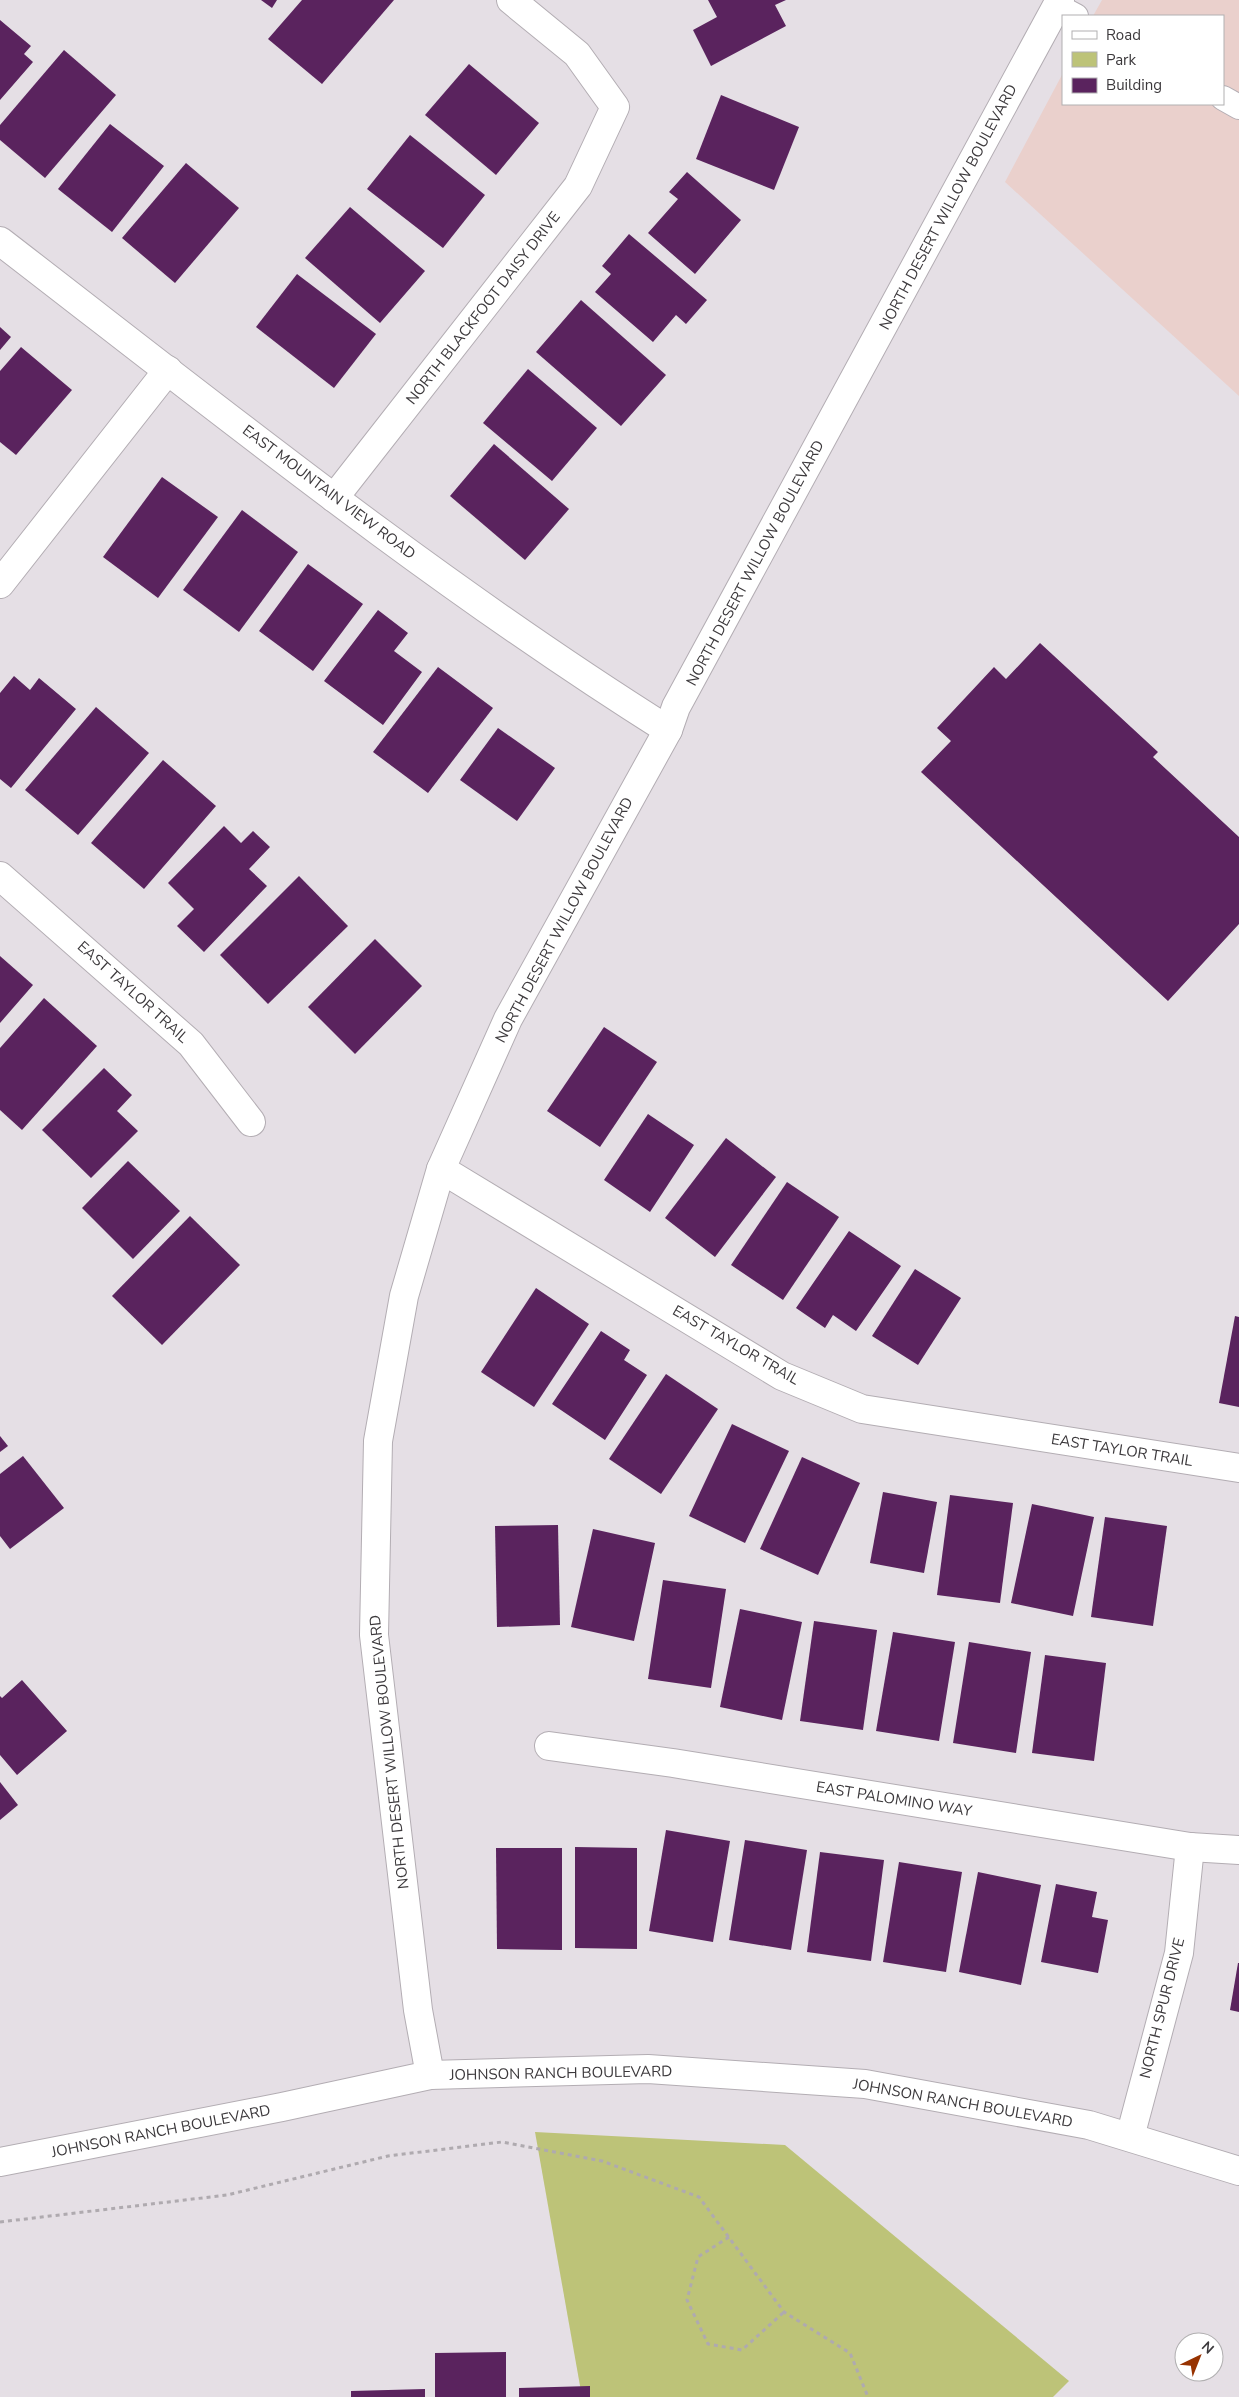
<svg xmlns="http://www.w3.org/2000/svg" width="1239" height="2397" viewBox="0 0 1239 2397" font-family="'Nunito Sans',sans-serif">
	<rect width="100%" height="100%" fill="#e5dfe5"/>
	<polygon fill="#ead0cc" points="1102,0 1239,0 1239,396 1005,182 1063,73 1063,104 1223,104 1223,16 1093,16"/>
	<polygon fill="#bdc378" points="535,2132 785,2145 1069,2381 1053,2397 582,2397"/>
	<g fill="#5a235e">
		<polygon points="261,0 277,0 272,8"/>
		<polygon points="302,0 394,0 322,84 268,39"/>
		<polygon points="708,0 786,0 775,5 786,26 711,66 693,30 717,17"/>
		<polygon points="0,20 31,46 24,54 33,62 0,100"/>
		<polygon points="64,50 116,95 45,178 0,140 0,125"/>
		<polygon points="469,64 539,123 496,175 425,115"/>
		<polygon points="721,95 799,127 774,190 696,159"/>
		<polygon points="110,124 164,166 112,232 58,189"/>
		<polygon points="410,135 485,195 443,248 367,189"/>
		<polygon points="186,163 239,208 175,283 122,238"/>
		<polygon points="687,172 741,220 695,274 648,233 678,199 669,192"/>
		<polygon points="350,207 425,271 380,323 305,258"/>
		<polygon points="629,234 707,300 686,324 676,315 653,342 595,292 611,274 602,266"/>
		<polygon points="297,274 376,334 334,388 256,327"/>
		<polygon points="581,300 666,375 621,426 536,352"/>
		<polygon points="0,327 11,337 0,350"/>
		<polygon points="21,347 72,390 16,455 0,442 0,371"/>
		<polygon points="528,369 597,428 552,481 483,423"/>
		<polygon points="494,444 569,509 525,560 450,496"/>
		<polygon points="162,477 218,517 158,598 103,557"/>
		<polygon points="242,510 298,552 239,632 183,590"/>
		<polygon points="308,564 363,604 313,671 259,631"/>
		<polygon points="378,610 408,633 394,651 422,672 383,725 324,681"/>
		<polygon points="1040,643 1158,752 1153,757 1239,837 1239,924 1168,1001 921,772 951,741 937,728 994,667 1006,679"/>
		<polygon points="438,667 493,708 428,793 373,752"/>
		<polygon points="14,676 30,690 39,678 76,709 11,788 0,779 0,693"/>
		<polygon points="96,707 149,753 78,835 25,790"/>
		<polygon points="498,728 555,768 517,821 460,780"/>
		<polygon points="163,760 216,806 144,889 91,843"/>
		<polygon points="224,826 241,843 253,831 270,847 249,869 267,886 204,952 177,926 194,909 168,883"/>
		<polygon points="299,876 348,926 268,1004 220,955"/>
		<polygon points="375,939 422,986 355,1054 308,1007"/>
		<polygon points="0,956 33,985 0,1023"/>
		<polygon points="44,998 97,1046 22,1130 0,1110 0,1048"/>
		<polygon points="604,1027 657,1062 600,1147 547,1111"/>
		<polygon points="104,1068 132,1095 117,1111 138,1131 91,1178 42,1130"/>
		<polygon points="648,1114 694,1145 650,1212 604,1180"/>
		<polygon points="726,1138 776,1177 715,1257 665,1218"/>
		<polygon points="128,1161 180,1211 133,1259 82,1208"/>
		<polygon points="787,1182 839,1217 783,1300 731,1265"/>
		<polygon points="190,1216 240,1265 162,1345 112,1296"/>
		<polygon points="849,1231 901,1266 856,1331 833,1315 825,1328 796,1308"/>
		<polygon points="915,1269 961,1298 918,1365 872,1336"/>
		<polygon points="536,1288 589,1324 534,1407 481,1372"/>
		<polygon points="1235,1316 1239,1317 1239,1407 1219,1403"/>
		<polygon points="601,1331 630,1350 624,1360 647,1375 605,1440 552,1404"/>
		<polygon points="666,1374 718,1409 661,1494 609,1459"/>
		<polygon points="732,1424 789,1451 745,1543 689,1516"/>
		<polygon points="0,1436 8,1446 0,1452"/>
		<polygon points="23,1456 64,1508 10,1549 0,1536 0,1474"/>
		<polygon points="802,1457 860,1483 818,1575 760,1549"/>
		<polygon points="883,1492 937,1502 924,1573 870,1563"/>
		<polygon points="950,1495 1013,1503 1000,1603 937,1595"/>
		<polygon points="1032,1504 1094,1517 1073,1616 1011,1603"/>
		<polygon points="1105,1517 1167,1526 1153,1626 1091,1617"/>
		<polygon points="558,1525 560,1625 497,1627 495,1526"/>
		<polygon points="593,1529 655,1543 634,1641 571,1627"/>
		<polygon points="663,1580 726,1589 711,1688 648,1679"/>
		<polygon points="740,1609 802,1622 782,1720 720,1707"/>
		<polygon points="814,1621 877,1630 863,1730 800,1721"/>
		<polygon points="893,1632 955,1642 939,1741 876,1731"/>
		<polygon points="969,1642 1031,1652 1016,1753 953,1743"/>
		<polygon points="1045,1655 1106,1663 1094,1761 1032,1753"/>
		<polygon points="22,1680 67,1731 17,1775 0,1755 0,1696 2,1698"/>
		<polygon points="0,1782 18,1805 0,1820"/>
		<polygon points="666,1830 730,1841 713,1942 649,1931"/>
		<polygon points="745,1840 807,1850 791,1950 729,1940"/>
		<polygon points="575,1847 637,1848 637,1949 575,1948"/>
		<polygon points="496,1848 562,1848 562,1950 497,1949"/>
		<polygon points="820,1852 884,1860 871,1961 807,1952"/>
		<polygon points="899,1862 962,1872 946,1972 883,1962"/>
		<polygon points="978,1872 1041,1885 1021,1985 959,1972"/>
		<polygon points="1056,1884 1097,1892 1092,1917 1108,1920 1098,1973 1041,1962"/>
		<polygon points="1238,1963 1239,1963 1239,2012 1230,2010"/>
		<polygon points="506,2352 506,2397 435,2397 435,2353"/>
		<polygon points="590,2386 590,2397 519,2397 519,2388"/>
		<polygon points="425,2389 425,2397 351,2397 351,2391"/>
	</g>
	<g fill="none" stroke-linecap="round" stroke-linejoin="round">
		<g stroke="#b3adb3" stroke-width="26">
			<g id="service">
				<polyline points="1057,6 1076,16"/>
				<polyline points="1223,98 1239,107"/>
			</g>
		</g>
		<g stroke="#b3adb3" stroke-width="30">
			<g id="minor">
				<path d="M0,241C218,409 434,583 668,730"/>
				<polyline points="334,498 578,186 615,107 577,54 511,0"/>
				<polyline points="0,584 168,370"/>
				<polyline points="0,876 191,1044 251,1122"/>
				<polyline points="441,1169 782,1376 862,1409 1239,1468"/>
				<polyline points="549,1746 673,1763 1190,1847 1239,1850"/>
				<polyline points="430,2075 418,2010 374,1635 378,1441 404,1296 441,1169 508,1019 668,730 676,707 1060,0"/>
				<polyline points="1130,2137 1179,1953 1190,1847"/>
			</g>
		</g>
		<g stroke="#b3adb3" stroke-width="30">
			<polyline id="tertiary" points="0,2162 282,2107 430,2075 648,2069 865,2084 1089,2125 1239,2171"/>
		</g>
		<g stroke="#afaaaf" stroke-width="3" stroke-dasharray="4 4" stroke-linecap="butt">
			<polyline points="0,2222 227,2195 388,2156 502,2142 602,2161 699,2197 784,2312 850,2353 868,2397"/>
			<polyline points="729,2237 698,2257 687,2300 708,2344 742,2350 784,2312"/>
		</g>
		<use href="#service" stroke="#fff" stroke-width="24"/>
		<use href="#minor" stroke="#fff" stroke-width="28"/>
		<use href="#tertiary" stroke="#fff" stroke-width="28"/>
	</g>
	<g text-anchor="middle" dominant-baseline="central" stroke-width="5" stroke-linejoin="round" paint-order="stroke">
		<g font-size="15" fill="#3c393c" stroke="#fff">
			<text transform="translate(948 207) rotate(-62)">NORTH DESERT WILLOW BOULEVARD</text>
			<text transform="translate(483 308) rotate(-52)">NORTH BLACKFOOT DAISY DRIVE</text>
			<text transform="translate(329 492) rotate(37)">EAST MOUNTAIN VIEW ROAD</text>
			<text transform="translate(755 563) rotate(-62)">NORTH DESERT WILLOW BOULEVARD</text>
			<text transform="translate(564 920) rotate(-62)">NORTH DESERT WILLOW BOULEVARD</text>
			<text transform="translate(133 992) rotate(42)">EAST TAYLOR TRAIL</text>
			<text transform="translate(736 1345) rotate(30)">EAST TAYLOR TRAIL</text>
			<text transform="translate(1122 1450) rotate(9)">EAST TAYLOR TRAIL</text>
			<text transform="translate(389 1752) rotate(-96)">NORTH DESERT WILLOW BOULEVARD</text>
			<text transform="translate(894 1799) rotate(9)">EAST PALOMINO WAY</text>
			<text transform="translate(1162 2008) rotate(-76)">NORTH SPUR DRIVE</text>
			<text transform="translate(561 2073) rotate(-1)">JOHNSON RANCH BOULEVARD</text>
			<text transform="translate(963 2103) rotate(10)">JOHNSON RANCH BOULEVARD</text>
			<text transform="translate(161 2131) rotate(-11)">JOHNSON RANCH BOULEVARD</text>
		</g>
	</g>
	<rect x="1062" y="15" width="162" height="90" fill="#ffffff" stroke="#b1b0b1"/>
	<rect x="1072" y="31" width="25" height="8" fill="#ffffff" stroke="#b1b0b1"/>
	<text x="1106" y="40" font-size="15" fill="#3c393c">Road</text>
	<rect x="1072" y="52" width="25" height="15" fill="#bdc378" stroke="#b1b0b1"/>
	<text x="1106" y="65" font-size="15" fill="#3c393c">Park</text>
	<rect x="1072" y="78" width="25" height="15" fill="#5a235e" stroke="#b1b0b1"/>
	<text x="1106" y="90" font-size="15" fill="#3c393c">Building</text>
	<g transform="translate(1199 2357) rotate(43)"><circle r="24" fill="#ffffff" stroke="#b1b0b1"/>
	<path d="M0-4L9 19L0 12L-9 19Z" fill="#973200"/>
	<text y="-8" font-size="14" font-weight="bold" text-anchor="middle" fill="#3c393c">N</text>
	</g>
</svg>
